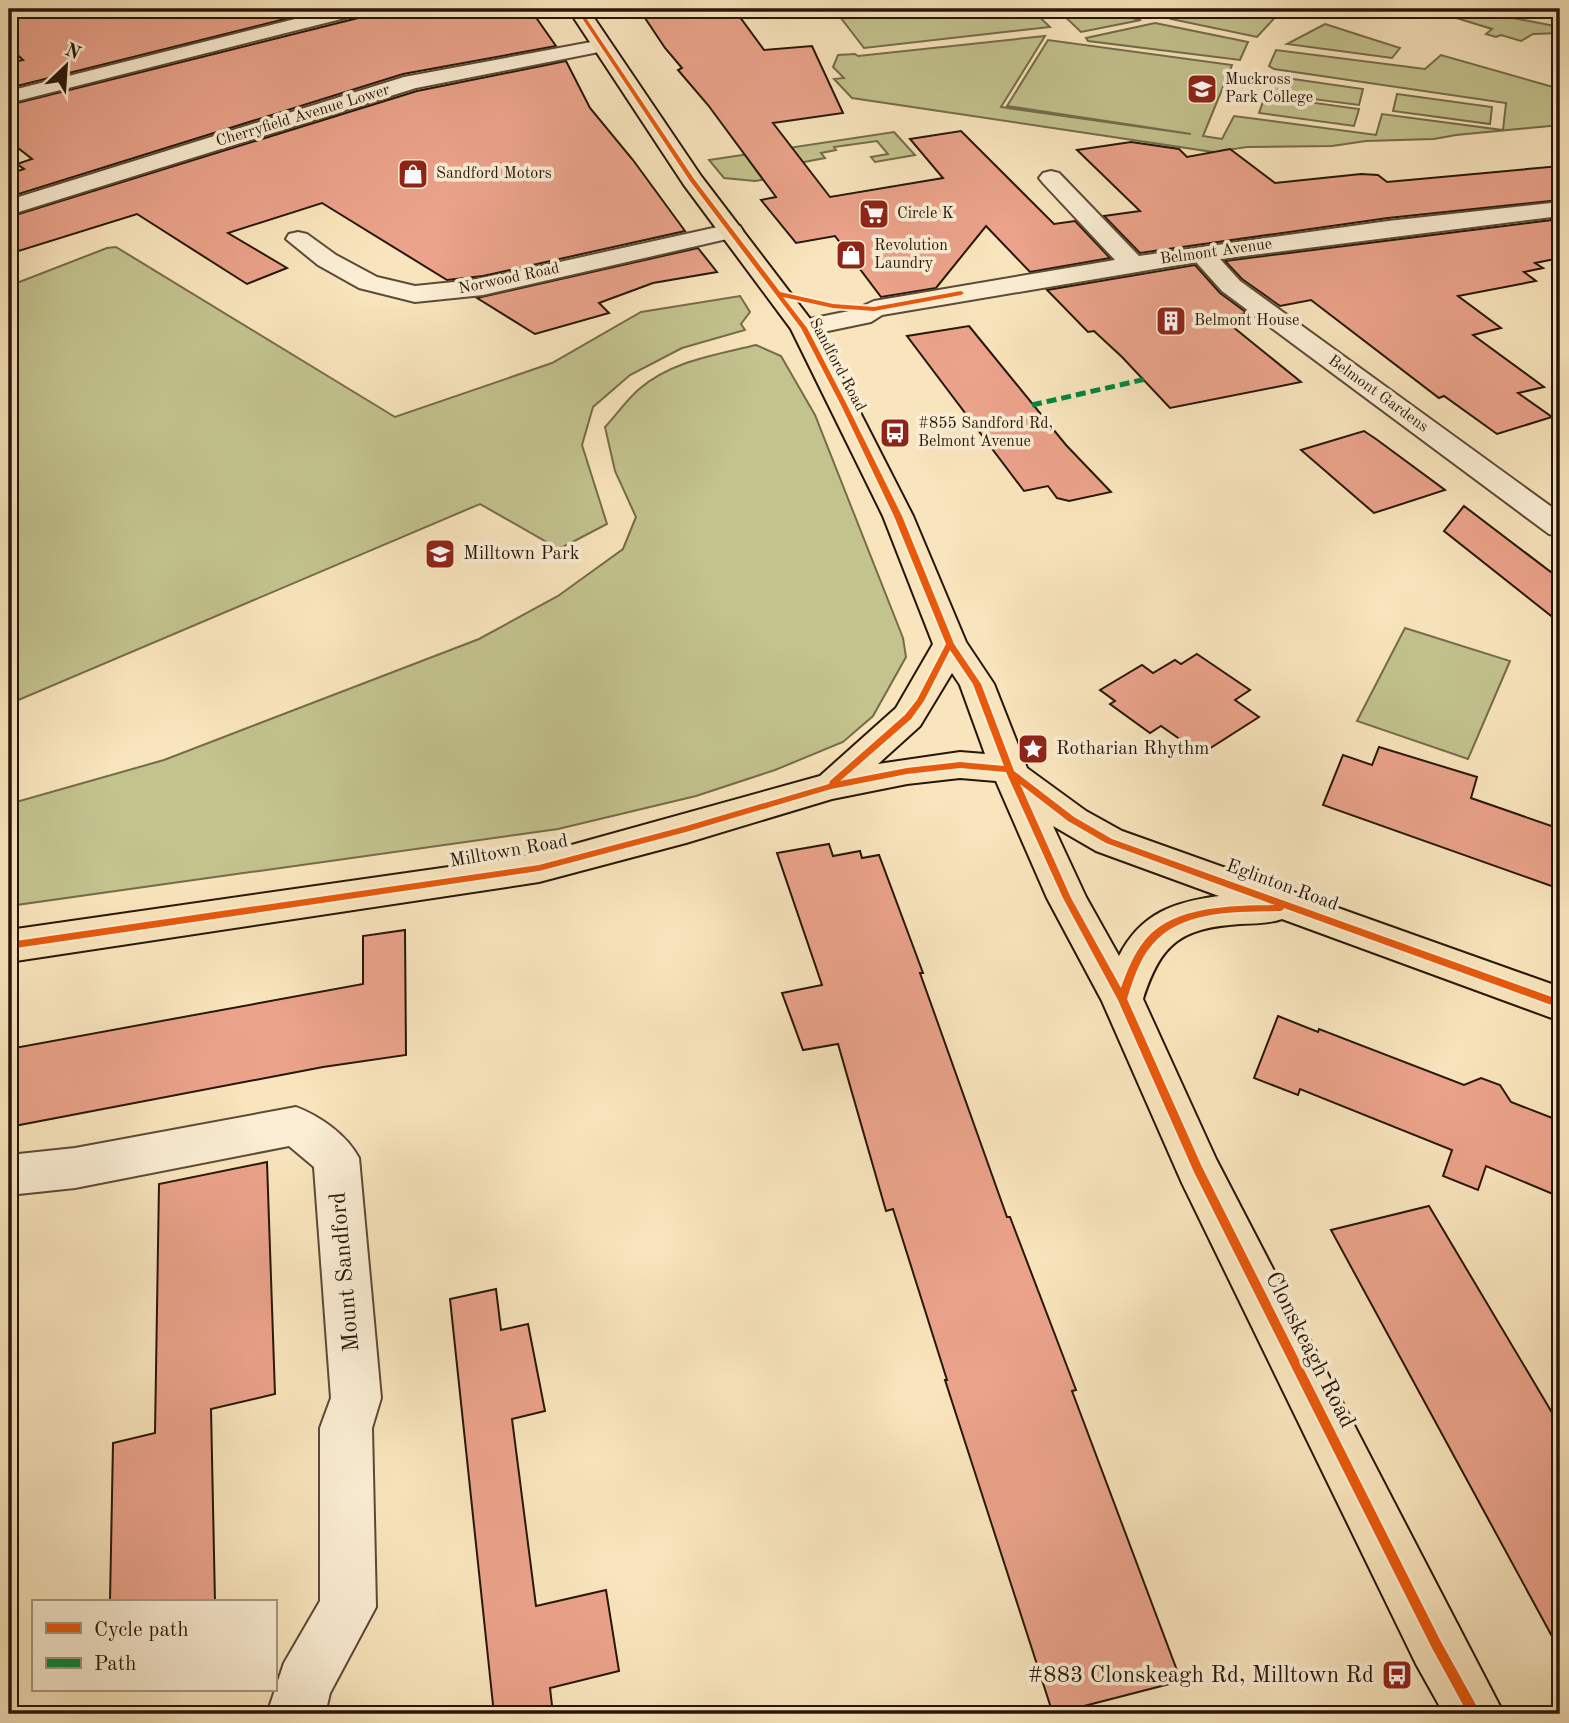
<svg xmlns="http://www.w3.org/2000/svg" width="1569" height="1723" viewBox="0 0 1569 1723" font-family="'Old Standard TT',serif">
	<rect width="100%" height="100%" fill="#f9e5bd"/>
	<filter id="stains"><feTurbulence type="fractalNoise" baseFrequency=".00286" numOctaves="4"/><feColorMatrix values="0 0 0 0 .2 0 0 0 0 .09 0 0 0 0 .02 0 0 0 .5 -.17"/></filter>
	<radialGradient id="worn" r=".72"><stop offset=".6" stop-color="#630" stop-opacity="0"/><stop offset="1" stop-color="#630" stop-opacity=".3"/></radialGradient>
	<g fill="#c3c38e" stroke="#756c4b" stroke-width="2">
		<polygon points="834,9 1031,9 1050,27 864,48"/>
		<polygon points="1057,9 1089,9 1141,20 1081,32"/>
		<polygon points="1183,9 1264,9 1280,12 1257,37 1171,19"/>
		<polygon points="1427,9 1467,9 1560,27 1560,33 1533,34 1521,41 1501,35 1496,37 1486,34 1492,29"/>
		<polygon points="1155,23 1248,42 1240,60 1088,41 1086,38"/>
		<polygon points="1325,24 1400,48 1392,58 1287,44"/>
		<polygon points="1045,36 1001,107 1191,134 1007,106 1048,40 1232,65 1203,136 1222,139 1234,116 1376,135 1382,114 1503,130 1506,103 1274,69 1269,66 1276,50 1425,69 1441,55 1560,89 1560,125 1456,135 1434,139 1366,141 1332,146 1247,147 1220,151 1220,153 852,98 834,79 844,78 833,67 838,55 855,54 858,56"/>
		<polygon points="1272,76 1363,89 1359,105 1266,93"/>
		<polygon points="1397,94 1492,107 1490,124 1393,111"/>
		<polygon points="1265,96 1359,109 1354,126 1259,113"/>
		<polygon points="894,132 915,155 875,162 871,157 888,154 877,141 834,147 836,150 821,153 825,158 778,167 785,176 755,181 724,178 709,160"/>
		<polygon points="116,247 395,417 552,363 641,312 740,296 750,312 741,324 745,330 682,348 630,375 593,407 582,445 607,524 559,549 480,504 9,704 9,286 107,248"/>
		<path d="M756,345L781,356L815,415L903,638L906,657L873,716L843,742L775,770L696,796L558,829L9,906V804L164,760L479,639L558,596L623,549L636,517L615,471L605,427C616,415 626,401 638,390C671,361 715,355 756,345Z"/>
		<polygon points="1405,628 1510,661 1468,759 1357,721"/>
	</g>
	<g fill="#eba38b" stroke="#271608" stroke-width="2">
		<polygon points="9,9 325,9 9,88 9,63 23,60 9,47"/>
		<polygon points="371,9 530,9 556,46 403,74 9,197 9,174 24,169 17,164 32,159 9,141 9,105 366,16"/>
		<polygon points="639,9 687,9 690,12 734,9 764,50 812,46 843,113 773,123 830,197 943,178 910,139 961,131 1054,224 1075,221 1110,258 1030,272 986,226 936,288 881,297 835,236 796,243 761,200 776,197 708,105 678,70 682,68 665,48"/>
		<polygon points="566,61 590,108 633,160 685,231 483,276 447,280 322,203 228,233 287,268 247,284 137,214 9,254 9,217 417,91"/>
		<polygon points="1131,142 1179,149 1187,157 1230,149 1275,183 1361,174 1378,175 1387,182 1560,166 1560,200 1388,218 1140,253 1104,216 1140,211 1077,150"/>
		<polygon points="1560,219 1560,258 1535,263 1543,268 1524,272 1536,281 1458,296 1501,328 1473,335 1544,387 1518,393 1552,417 1497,434 1444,396 1439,398 1311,300 1280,306 1242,279 1225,261"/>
		<polygon points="698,248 717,272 653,283 599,303 609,313 535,334 477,298"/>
		<polygon points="1195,265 1220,293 1247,313 1222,318 1301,382 1170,408 1122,357 1094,331 1088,332 1047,290"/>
		<polygon points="969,326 1066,445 1111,492 1069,501 1057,498 1048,486 1024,491 907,336"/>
		<polygon points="1364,431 1376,439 1445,490 1374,513 1301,450"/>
		<polygon points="1464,506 1560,579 1560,623 1444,531"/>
		<polygon points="1197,654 1250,690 1235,700 1259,717 1201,754 1161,726 1150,733 1110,704 1115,701 1100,690 1142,665 1153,673 1175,660 1181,664"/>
		<polygon points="1379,747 1477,777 1471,798 1560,829 1560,889 1323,805 1343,755 1372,765"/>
		<polygon points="829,844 833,856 860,851 862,858 879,855 923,973 920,973 1007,1217 1010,1217 1076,1390 1072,1391 1181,1681 1053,1714 945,1380 947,1380 893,1209 886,1211 838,1044 803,1050 782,993 822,985 777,853"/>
		<polygon points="405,930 406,1055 323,1067 9,1127 9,1049 363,984 363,936"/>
		<polygon points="1278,1016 1318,1032 1319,1029 1464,1085 1481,1078 1500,1085 1511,1102 1560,1121 1560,1197 1486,1166 1478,1190 1443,1176 1452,1150 1300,1089 1298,1095 1254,1078"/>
		<polygon points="267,1162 275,1394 211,1409 215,1602 110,1602 113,1443 155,1433 159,1184"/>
		<polygon points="1429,1206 1560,1426 1560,1651 1331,1230"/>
		<polygon points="496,1289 501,1330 528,1324 545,1411 512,1419 536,1606 606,1590 619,1671 550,1688 553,1714 494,1714 450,1299"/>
	</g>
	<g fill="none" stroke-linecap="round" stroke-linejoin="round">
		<g stroke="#5c4a35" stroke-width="4">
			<g id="minor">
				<polygon points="335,9 368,9 365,13 9,103 9,91"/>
				<polygon points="602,40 609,42 612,46 609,50 416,88 9,215 9,200 404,77"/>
				<polygon points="1051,171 1059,173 1139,256 1388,221 1560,202 1560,216 1220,259 1240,281 1560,513 1560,536 1549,534 1222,291 1196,262 882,315 871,322 804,336 795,334 791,328 795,322 854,310 874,301 1115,260 1043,183 1039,178 1043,173"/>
				<polygon points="731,224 740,226 743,231 740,236 483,295 415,302 359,288 318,265 286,239 289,234 298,232 307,234 336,255 377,277 415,286 483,279"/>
				<path d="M296,1107C320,1116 347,1135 359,1158L381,1398L372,1428L376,1607L330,1693L325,1714H267L284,1663L320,1601V1428L331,1398L314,1167L289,1146L75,1188L9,1195V1155L75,1148Z"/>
			</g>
		</g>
		<g stroke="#271608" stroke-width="4">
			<path id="major" d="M568,9H588L701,176L817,328L913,516L966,642L994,684L1027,768L1086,811L1122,831L1560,987V1021L1282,919C1268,924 1254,923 1240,924C1181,928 1161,943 1143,999L1216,1159L1504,1714H1444L1416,1664L1182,1183L1102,1001L1047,898L996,781L960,778L907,784L832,799L686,843L539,882L9,962V930L539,854L820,776L896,708L933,644L883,516L791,329L684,185ZM952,673L960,685L985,754L960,752L878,764L920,726ZM1053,826L1096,851L1219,896C1174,902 1141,913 1119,956L1086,897Z"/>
		</g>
		<use href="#minor" fill="#fbeed4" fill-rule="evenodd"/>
		<use href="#major" fill="#f9e5bd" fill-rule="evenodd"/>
		<polyline stroke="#00873e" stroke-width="5" stroke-dasharray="10 5" stroke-linecap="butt" points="1032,405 1146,379"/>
		<g stroke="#fbeed4" stroke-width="4">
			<path id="cycleway" d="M576,9H580L694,179L780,292L833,304L874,307L961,291L964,293L961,295L874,311L833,308L783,297L807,328L847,405L902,516L954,644L981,684L1014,771L1074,817L1112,839L1560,1000V1008L1284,908L1283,910L1280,911C1238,912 1181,909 1152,945C1139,960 1133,980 1127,999L1202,1167L1440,1640L1481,1714H1468L1432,1648L1194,1172L1118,1000L1063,898L1006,772L960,768L907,774L831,789L686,832L539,871L9,949V942L539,865L686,826L829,784L830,781L905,715L917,700L946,644L894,516L841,405L801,328L690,181ZM950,650L973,684L1004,766L960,762L907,768L840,781L911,719L924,701ZM1020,784L1068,821L1106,843L1275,905C1234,906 1175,905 1146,939C1134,953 1127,971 1121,988L1071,898Z"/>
		</g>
		<use href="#cycleway" fill="#e8590c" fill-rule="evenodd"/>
	</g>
	<defs>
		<g id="school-square" transform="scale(1.575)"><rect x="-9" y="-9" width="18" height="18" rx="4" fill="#8f2418" stroke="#fbeed4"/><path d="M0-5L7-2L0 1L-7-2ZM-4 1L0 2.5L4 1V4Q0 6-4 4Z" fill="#fff"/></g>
		<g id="shop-square" transform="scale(1.575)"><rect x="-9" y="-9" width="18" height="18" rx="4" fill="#8f2418" stroke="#fbeed4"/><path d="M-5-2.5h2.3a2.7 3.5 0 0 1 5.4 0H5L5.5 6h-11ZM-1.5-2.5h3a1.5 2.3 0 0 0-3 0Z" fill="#fff"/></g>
		<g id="supermarket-square" transform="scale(1.575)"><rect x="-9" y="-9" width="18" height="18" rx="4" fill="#8f2418" stroke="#fbeed4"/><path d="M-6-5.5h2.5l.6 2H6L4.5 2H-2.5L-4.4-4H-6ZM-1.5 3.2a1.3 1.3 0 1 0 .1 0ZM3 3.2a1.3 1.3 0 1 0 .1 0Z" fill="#fff"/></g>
		<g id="building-square" transform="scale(1.575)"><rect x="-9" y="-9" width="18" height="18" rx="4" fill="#8f2418" stroke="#fbeed4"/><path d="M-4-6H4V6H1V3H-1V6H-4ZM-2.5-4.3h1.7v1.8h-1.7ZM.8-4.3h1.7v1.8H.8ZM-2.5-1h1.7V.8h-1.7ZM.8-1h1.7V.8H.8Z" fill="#fff"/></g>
		<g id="bus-square" transform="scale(1.575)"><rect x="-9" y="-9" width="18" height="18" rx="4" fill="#8f2418" stroke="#fbeed4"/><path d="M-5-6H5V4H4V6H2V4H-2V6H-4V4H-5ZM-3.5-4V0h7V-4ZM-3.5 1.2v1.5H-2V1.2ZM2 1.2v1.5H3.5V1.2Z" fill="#fff"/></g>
		<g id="sight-square" transform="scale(1.575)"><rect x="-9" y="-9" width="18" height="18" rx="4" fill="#8f2418" stroke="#fbeed4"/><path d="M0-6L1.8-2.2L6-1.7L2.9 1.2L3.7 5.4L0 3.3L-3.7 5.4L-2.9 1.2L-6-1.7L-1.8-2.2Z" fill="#fff"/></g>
	</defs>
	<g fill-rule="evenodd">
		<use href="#school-square" x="1202" y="89"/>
		<use href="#shop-square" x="413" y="174"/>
		<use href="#supermarket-square" x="874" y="214"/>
		<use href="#shop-square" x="851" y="255"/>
		<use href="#building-square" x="1171" y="321"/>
		<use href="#bus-square" x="895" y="433"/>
		<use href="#school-square" x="440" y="554"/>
		<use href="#sight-square" x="1033" y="749"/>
		<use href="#bus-square" x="1397" y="1675"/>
	</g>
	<g text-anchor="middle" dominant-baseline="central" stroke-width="7" stroke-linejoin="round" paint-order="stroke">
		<g font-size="16" fill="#271608" stroke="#fbeed4" text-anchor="start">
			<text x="1225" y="80">Muckross<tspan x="1225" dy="18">Park College</tspan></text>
			<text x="436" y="174">Sandford Motors</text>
			<text x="897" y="214">Circle K</text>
			<text x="874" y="246">Revolution<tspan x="874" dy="18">Laundry</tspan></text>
			<text x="1194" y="321">Belmont House</text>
			<text x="918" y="424">#855 Sandford Rd,<tspan x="918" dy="18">Belmont Avenue</tspan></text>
		</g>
		<g font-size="16" fill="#271608" stroke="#fbeed4">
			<text transform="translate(303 116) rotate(-17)">Cherryfield Avenue Lower</text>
			<text transform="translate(1216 252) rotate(-8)">Belmont Avenue</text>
			<text transform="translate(509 279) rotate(-12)">Norwood Road</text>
			<text transform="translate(837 365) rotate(62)">Sandford Road</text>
			<text transform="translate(1378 394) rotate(36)">Belmont Gardens</text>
		</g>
		<g font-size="19" fill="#271608" stroke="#fbeed4" text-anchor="start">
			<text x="463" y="554">Milltown Park</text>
			<text x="1056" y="749">Rotharian Rhythm</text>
		</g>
		<g font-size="19" fill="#271608" stroke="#fbeed4">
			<text transform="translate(509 852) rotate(-10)">Milltown Road</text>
			<text transform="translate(1282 886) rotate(20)">Eglinton Road</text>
		</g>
		<g font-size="23" fill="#271608" stroke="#fbeed4">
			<text transform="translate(345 1272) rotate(-95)">Mount Sandford</text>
			<text transform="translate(1310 1350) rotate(63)">Clonskeagh Road</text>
		</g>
		<g font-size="23" fill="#271608" stroke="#fbeed4" text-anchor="end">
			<text x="1374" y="1675">#883 Clonskeagh Rd, Milltown Rd</text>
		</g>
	</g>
	<rect width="1569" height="1723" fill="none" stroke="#f9e5bd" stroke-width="35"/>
	<rect x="10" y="10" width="1548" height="1702" fill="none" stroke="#271608" stroke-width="3.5"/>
	<rect x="18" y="18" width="1534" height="1688" fill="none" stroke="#271608" stroke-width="2"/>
	<rect x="32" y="1600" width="245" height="91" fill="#fbeed4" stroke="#a69882" stroke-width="2"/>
	<rect x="46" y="1623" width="35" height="10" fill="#e8590c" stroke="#a69882" stroke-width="2"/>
	<text x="94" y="1636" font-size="21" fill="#271608">Cycle path</text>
	<rect x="46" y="1658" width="35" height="10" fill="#00873e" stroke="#a69882" stroke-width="2"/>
	<text x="94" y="1670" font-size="21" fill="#271608">Path</text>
	<g transform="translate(66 66) rotate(25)" stroke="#fbeed4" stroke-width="5" paint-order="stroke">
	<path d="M0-5L12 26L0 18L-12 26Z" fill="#271608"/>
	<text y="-10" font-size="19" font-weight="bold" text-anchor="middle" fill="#271608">N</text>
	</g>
	<rect width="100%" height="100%" filter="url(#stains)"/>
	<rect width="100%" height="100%" fill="url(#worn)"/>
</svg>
